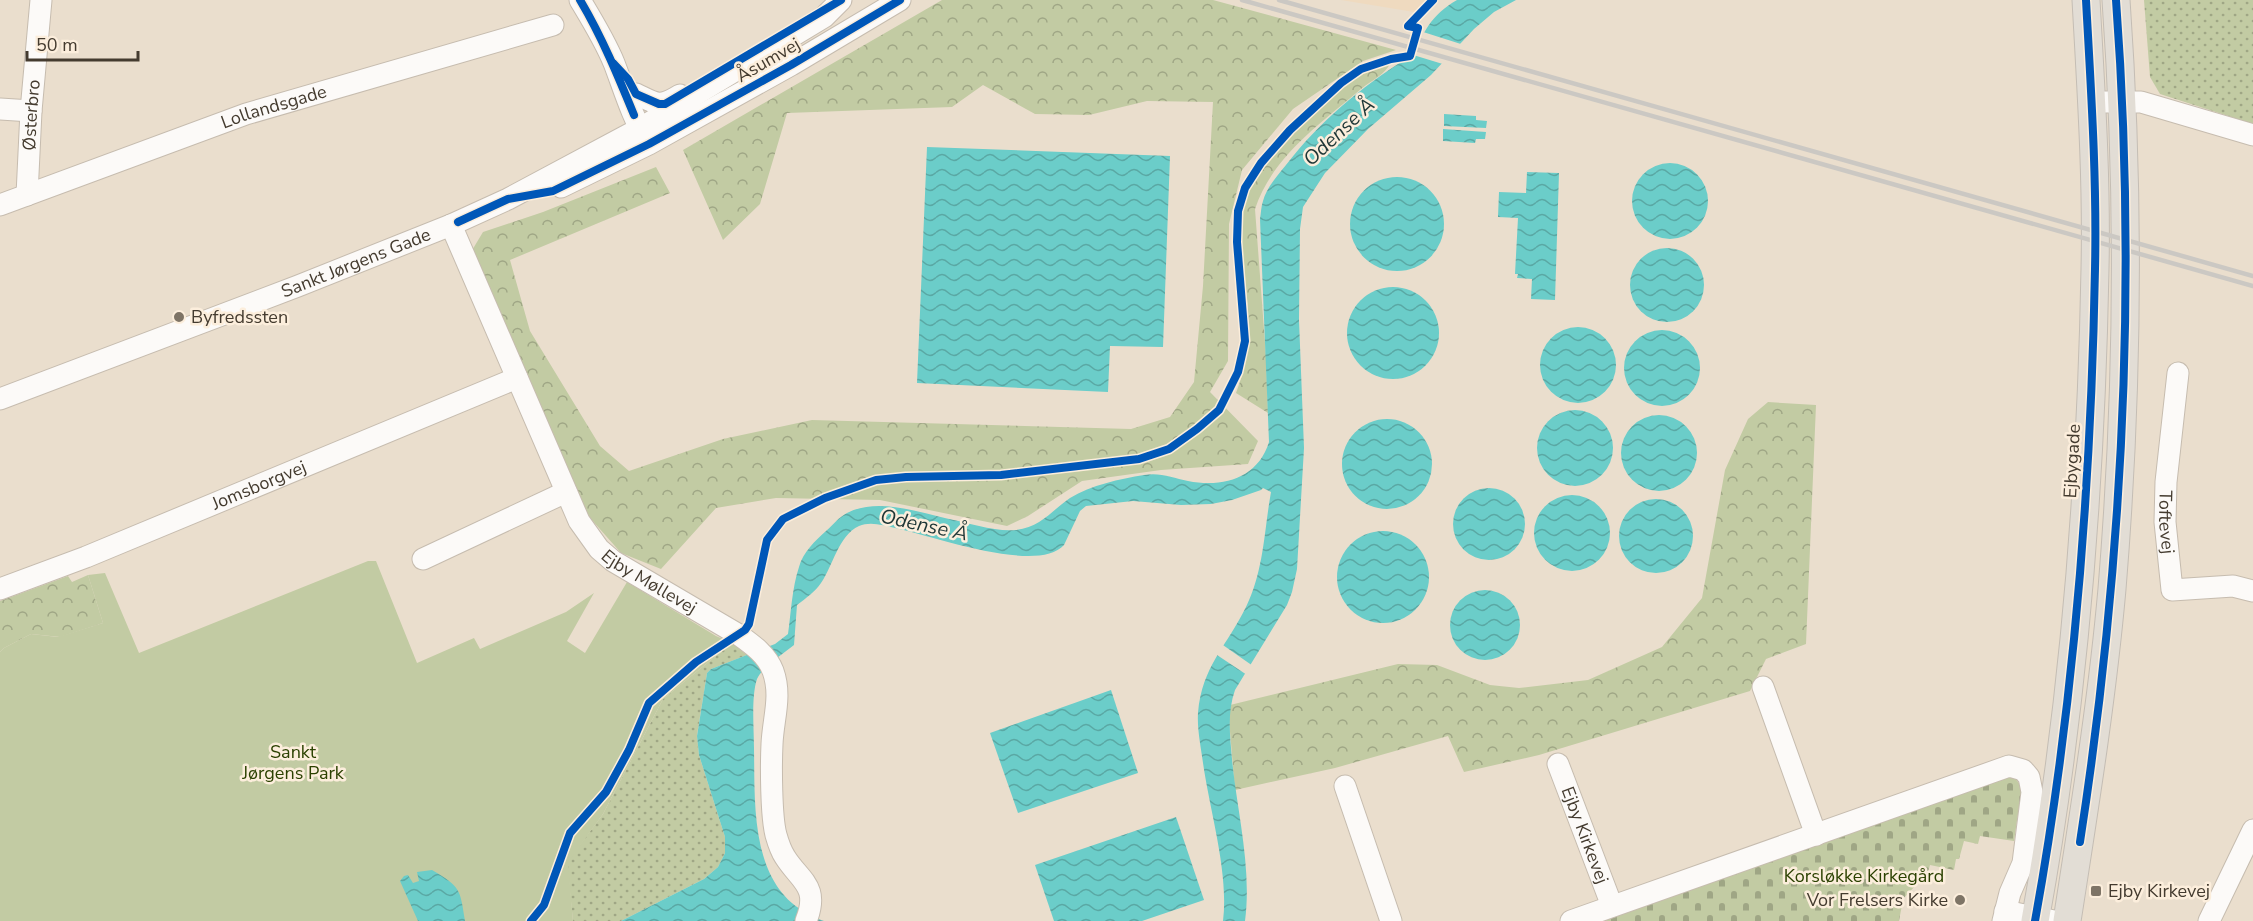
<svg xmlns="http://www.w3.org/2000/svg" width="2253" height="921" viewBox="0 0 2253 921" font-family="'Nunito Sans',sans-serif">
	<defs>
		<pattern id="grass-dots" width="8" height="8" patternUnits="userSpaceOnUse" patternTransform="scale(1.5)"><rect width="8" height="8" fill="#c2cba3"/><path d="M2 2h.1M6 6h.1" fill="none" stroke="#9fa685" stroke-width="1.8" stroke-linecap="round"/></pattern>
		<pattern id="forest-crowns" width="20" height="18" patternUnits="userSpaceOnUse" patternTransform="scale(1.5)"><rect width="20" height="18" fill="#c2cba3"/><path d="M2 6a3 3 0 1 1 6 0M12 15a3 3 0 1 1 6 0" fill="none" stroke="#9fa685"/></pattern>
		<pattern id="cemetery-stones" width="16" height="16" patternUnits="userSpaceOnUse" patternTransform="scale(1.5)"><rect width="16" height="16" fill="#c2cba3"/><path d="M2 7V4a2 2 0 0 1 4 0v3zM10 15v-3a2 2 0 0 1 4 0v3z" fill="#9fa685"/></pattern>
		<pattern id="water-waves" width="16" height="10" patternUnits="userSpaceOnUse" patternTransform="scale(1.5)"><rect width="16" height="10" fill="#6bcdc9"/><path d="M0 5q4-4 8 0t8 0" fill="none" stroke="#5aa8a4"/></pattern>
	</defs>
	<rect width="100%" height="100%" fill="#eadecd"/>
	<polygon fill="#efdabf" points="1341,0 1427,0 1414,12"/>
	<g fill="url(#grass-dots)">
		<polygon points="2144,0 2253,0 2253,124 2160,94 2150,77"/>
		<polygon points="732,643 747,655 711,669 707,673 697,735 699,755 725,837 725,853 718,867 704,879 621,921 573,921 567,862 603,814 663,699"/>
	</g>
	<g fill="url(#forest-crowns)">
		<polygon points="942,0 1213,0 1396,50 1363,61 1293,109 1242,170 1229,224 1228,361 1210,392 1258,441 1248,464 1161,470 1082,481 1028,516 1007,526 880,500 776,498 716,508 661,569 621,553 584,511 471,252 483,232 543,212 656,167 670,193 510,260 530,331 600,446 629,471 723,439 812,420 1131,429 1170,417 1194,382 1203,286 1213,102 1147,101 1089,115 1035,114 983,85 952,107 787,113 760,204 723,240 683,150"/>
		<path d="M1391,62C1385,75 1372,80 1361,89C1319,125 1273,156 1255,209L1266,356L1268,413L1236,393C1262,327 1239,282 1241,217C1242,175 1296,128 1326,103C1338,93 1349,82 1362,74C1371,69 1382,66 1391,62Z"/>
		<polygon points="1768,402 1816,405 1806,644 1766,659 1750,691 1539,755 1464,772 1448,736 1335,768 1235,790 1229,720 1230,705 1398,664 1437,665 1490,685 1519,688 1588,680 1662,647 1702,598 1725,470 1748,419"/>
		<polygon points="88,575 103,623 60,637 31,634 4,648 0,652 0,601 68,576 72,582"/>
	</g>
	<polygon fill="url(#cemetery-stones)" points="2005,777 2015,778 2022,787 2014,841 1980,836 1978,844 1964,841 1959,859 1956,859 1954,870 1930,865 1928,872 1903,899 1899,921 1604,921"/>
	<polygon fill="#c2cba3" points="368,561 376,561 417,663 474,638 480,649 566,612 594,593 567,641 585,653 627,582 716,636 732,643 663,699 603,814 568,862 573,921 0,921 0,652 4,648 31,634 58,637 103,623 88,575 105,573 139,653"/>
	<g fill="url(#water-waves)">
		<path d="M1457,0H1516L1494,12L1474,29L1431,75L1368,129L1325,173L1303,207L1300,229L1299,320L1304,448L1297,569L1292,592L1287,605L1235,690C1227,713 1230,735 1232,759C1237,812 1252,867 1245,921H1223C1229,873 1210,812 1203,763C1201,747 1197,730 1198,713C1202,666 1227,646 1246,607C1264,570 1264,531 1271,492L1263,488L1261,490L1232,500L1211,504L1181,505L1133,501L1086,506L1080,511L1064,545C1037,575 931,535 895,528C883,525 870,521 859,526C838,536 833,566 821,583C815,592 806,598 797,605L794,645C783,654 763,666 757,679C751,697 754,729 754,748C755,802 750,879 803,911C810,914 816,919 824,921H621L704,879L718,867L725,853V837L699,755L697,736L707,673L711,669L775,644L788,634C791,612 792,588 799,567C803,552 815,541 826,531C833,525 839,517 847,513C878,497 917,512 949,519C970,523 995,532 1016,530C1041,527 1051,511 1070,498C1091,485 1120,479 1144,475C1160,472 1173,478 1188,481C1223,488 1258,478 1269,442L1260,219C1261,213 1261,207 1263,201C1267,187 1277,176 1286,165C1320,121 1360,88 1407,58L1412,59C1423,32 1431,15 1457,0Z"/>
		<polygon points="1444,114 1476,116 1476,120 1487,121 1486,128 1444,126"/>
		<polygon points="1443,129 1486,132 1485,139 1476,139 1475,143 1443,141"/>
		<polygon points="927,147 1170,156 1163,347 1110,346 1108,392 917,383"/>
		<circle cx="1670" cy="201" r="38"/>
		<polygon points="1527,172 1559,173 1555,300 1531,299 1532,279 1517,278 1518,274 1515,274 1518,218 1498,217 1499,192 1526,193"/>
		<circle cx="1397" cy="224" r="47"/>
		<circle cx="1667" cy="285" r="37"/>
		<circle cx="1393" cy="333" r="46"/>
		<circle cx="1578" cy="365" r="38"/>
		<circle cx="1662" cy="368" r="38"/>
		<circle cx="1575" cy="448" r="38"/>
		<circle cx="1659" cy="453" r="38"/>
		<circle cx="1387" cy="464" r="45"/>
		<circle cx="1489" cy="524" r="36"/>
		<circle cx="1572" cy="533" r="38"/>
		<circle cx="1656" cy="536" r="37"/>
		<circle cx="1383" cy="577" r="46"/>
		<circle cx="1485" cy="625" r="35"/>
		<polygon points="1111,690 1138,773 1018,813 990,733"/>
		<polygon points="1176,817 1204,900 1142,921 1054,921 1035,865"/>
		<path d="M432,870C461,887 460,889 465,921H418L400,881L404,876L408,875L413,883L419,881L417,872Z"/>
	</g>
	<g fill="#eadecd">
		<polygon points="1420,31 1464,45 1446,65 1410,54"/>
		<polygon points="1220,643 1253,666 1247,675 1214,653"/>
	</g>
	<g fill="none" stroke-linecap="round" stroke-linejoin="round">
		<g stroke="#c6bcaf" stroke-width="23">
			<g id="minor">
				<path d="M580,0C592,20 605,41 614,63C624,89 632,117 647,141"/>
				<path d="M636,94C657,104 659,108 680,95"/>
				<polyline points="2092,102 2141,102 2253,135"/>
				<polyline points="0,109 31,111"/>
				<polyline points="561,187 649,144 791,65 900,0"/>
				<path id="s1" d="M27,195L31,111L41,0"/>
				<path id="s2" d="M0,205L246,114L553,25"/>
				<path id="s3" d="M451,225L579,521L599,549L613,561L739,635C753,645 767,655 773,671C782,696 773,719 772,744C771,765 771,816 776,835C778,842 781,851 785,857C800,881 820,886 806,921"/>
				<path id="s4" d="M2178,373L2166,482L2165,522L2172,590L2233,586L2253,591"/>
				<path id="s5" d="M0,399L298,286L451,225L508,199L639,129L824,17L841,0"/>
				<polyline points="423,559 566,492"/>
				<path id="s6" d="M0,589L86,557L517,378"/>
				<polyline points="1763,687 1816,835"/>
				<path id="s7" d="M1558,764L1612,906"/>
				<polyline points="1345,786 1391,921"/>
				<polyline points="2005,911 2054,921"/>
				<polyline points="1571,921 2009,766 2023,770 2029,777 2032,792 2023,863 2010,893 2003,921"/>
				<polyline points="2209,921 2253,830"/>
			</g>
		</g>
		<g stroke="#c4bdb4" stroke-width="29">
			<g id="major">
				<path d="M2035,921C2074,706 2091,488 2095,269C2097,180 2091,90 2086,0"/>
				<path d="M2067,921C2084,811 2102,701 2112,589C2128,394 2130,196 2116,0"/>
			</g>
		</g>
		<use href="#minor" stroke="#fcfaf8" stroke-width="21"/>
		<use href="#major" stroke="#e2ddd5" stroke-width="27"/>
		<g stroke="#cbc8c3" stroke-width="4.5">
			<polyline points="1242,0 2253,286"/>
			<polyline points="1279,0 2253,276"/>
		</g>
		<g stroke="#fceedc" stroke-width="11">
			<g id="cycleway">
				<path d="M580,0C602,37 618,76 634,115"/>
				<polyline points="613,63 628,79 636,94 659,104 665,104 841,0"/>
				<polyline points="458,222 508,199 553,191 649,144 791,65 900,0"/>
				<path d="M2080,842C2123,563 2137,281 2116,0"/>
				<polyline points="531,921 544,905 570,833 606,792 629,750 649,703 696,662 745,630 749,624 767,540 783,519 825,498 876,480 906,477 1001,475 1139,459 1169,449 1197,429 1219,410 1238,372 1245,341 1237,242 1238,211 1245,188 1261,163 1290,130 1341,83 1361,69 1391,59 1410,56 1418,28 1408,26 1433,0"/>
				<path d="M2035,921C2074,706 2091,488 2095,269C2097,180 2091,90 2086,0"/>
			</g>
		</g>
		<use href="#cycleway" stroke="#0057b8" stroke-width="8"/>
	</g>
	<g fill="#7e7466" stroke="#fceedc" stroke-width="2">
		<circle cx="179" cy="317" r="6"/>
		<rect x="2090" y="885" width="12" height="12" rx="3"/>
		<circle cx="1960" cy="900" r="6"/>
	</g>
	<g text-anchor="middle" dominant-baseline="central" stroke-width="5" stroke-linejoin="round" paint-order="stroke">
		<g font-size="18" fill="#443b2f" stroke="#fceedc">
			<text transform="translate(768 60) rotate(-30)">Åsumvej</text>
			<text stroke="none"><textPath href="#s2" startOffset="291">Lollandsgade</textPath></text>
			<text stroke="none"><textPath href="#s1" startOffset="80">Østerbro</textPath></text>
			<text stroke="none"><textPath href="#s5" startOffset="381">Sankt Jørgens Gade</textPath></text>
			<text transform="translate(2072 461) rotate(-87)">Ejbygade</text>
			<text stroke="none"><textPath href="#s6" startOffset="279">Jomsborgvej</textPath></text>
			<text stroke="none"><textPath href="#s4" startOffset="150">Toftevej</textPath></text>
			<text stroke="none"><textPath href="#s3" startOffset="417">Ejby Møllevej</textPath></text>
			<text stroke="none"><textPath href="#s7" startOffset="76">Ejby Kirkevej</textPath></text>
		</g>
		<g font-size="18" fill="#443b2f" stroke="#fceedc" text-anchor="start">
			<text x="191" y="317">Byfredssten</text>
			<text x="2108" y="891">Ejby Kirkevej</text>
			<text x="1948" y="900" text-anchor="end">Vor Frelsers Kirke</text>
		</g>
		<g font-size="18" fill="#2b4101" stroke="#fceedc">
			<text x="293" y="752">Sankt<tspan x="293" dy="21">Jørgens Park</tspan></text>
			<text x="1864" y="876">Korsløkke Kirkegård</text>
		</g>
		<g font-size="20" font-style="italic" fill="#1e3636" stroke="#fceedc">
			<text transform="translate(1339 132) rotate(-43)">Odense Å</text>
			<text transform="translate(924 525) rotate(12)">Odense Å</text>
		</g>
	</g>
	<path d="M27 51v9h111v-9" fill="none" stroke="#443b2f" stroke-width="3"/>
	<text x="36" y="51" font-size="18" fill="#443b2f" stroke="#fceedc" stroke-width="4.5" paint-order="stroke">50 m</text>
</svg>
